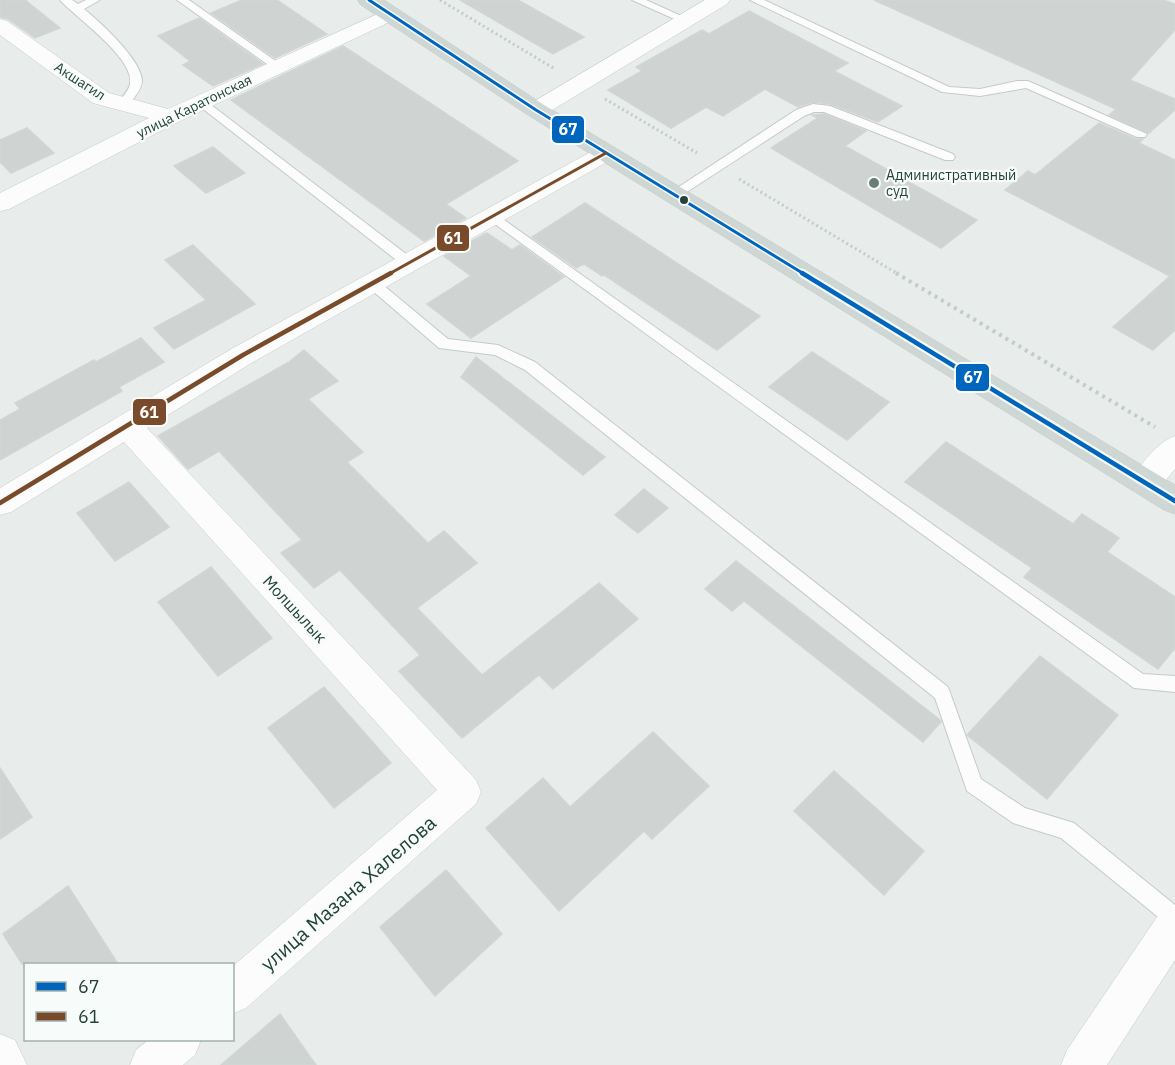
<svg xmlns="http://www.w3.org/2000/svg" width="1175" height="1065" viewBox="0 0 1175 1065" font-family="'IBM Plex Sans',sans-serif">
	<rect width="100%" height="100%" fill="#e8edeb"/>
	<g fill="#cfd4d2" stroke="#d1d6d4" stroke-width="1.5">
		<polygon points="0,0 25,0 60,28 35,38 8,19 0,17"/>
		<polygon points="242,0 277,0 327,34 275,58 211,13"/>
		<polygon points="460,0 518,0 584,37 553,54"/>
		<polygon points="874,0 1163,0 1175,4 1175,30 1130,80 1175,99 1175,110 1149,133 1109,115 1116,109"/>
		<polygon points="749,11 848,63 834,71 902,106 878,122 830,104 813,102 798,107 765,89 723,116 706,107 671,128 608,90 642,71 636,67 702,30 709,34"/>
		<polygon points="199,18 263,64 213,86 183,65 190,61 158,36"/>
		<polygon points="343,46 518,161 446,204 466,218 424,241 231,100"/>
		<polygon points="824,114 866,131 845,146 977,220 941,248 771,148 818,118 812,115"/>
		<polygon points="1099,123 1136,139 1143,139 1139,143 1175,160 1175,330 1153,350 1113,327 1170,276 1005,190 1028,171 1035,175"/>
		<polygon points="27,128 54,153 11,173 0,162 0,140"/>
		<polygon points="213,147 245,173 206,193 174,166"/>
		<polygon points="585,203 692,273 760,316 717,350 604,275 602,276 584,264 576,268 532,237"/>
		<polygon points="487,233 512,250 520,245 564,277 471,338 427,304 471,276 444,256"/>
		<polygon points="193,245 255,304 174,349 154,328 206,300 165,260"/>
		<polygon points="141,338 164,362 119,387 122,391 0,460 0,420 20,409 15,403 94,360 96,362"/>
		<polygon points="304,350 338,381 308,399 363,452 347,462 428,543 444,531 477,563 417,608 482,675 599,583 638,619 553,689 539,675 462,738 399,671 420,655 340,570 314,588 281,553 302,540 219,451 188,469 158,436 289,362"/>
		<polygon points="812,352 889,402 847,440 769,387"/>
		<polygon points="476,357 605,457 583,475 461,377"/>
		<polygon points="946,442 1073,524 1082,514 1119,538 1107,552 1175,597 1175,648 1158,669 1024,577 1032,568 905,482"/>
		<polygon points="129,482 169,527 115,561 77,513"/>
		<polygon points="644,489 668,508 638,533 615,515"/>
		<polygon points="736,561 940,720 941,722 923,742 744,601 732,611 705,589"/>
		<polygon points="211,567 272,638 218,676 158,602"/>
		<polygon points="1040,656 1118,715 1047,799 967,735"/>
		<polygon points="324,687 391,763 334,808 268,728"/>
		<polygon points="653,732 709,786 652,839 644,831 559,911 486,828 543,778 570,807"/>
		<polygon points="0,768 32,817 0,839"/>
		<polygon points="834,771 924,851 884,895 794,811"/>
		<polygon points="446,870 502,934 435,996 380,927"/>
		<polygon points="68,886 118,964 22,964 3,934"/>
		<polygon points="280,1014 316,1065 221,1065"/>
	</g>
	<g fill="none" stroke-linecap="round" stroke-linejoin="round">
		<g stroke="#c5cac8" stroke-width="2">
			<g id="service">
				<path d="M60,0H72L78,4L86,0H100L84,9C100,22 143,61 142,82C141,91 132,100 127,107H119L117,104C121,98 129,91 130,84C135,58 75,17 60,0Z"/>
				<polygon points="177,0 189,0 284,67 282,69 274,69"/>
				<polygon points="632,0 646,0 690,20 685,23 681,22"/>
				<polygon points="750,0 764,0 949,87 980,89 1017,81 1028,81 1147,134 1145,137 1137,137 1026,88 980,96 942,92"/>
				<polygon points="202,98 414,260 416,263 414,266 404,266 198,105 198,99"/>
				<polygon points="813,104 830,106 953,154 955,157 953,160 945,160 824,112 814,112 804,116 679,197 674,198 668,194 796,110"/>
				<polygon points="493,212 1143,674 1175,676 1175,692 1134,688 488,219 486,216"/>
				<polygon points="372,278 377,280 448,339 498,345 535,362 948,687 981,779 1025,808 1074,823 1175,905 1175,928 1168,925 1061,838 1013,823 967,791 935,698 525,370 495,355 439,348 367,286 365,283 367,280"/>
			</g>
		</g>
		<g stroke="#c5cac8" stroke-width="1">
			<g id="minor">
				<polygon points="705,0 730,0 727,4 544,115 536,117 528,115 525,110 528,105"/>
				<polygon points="391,8 398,10 401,14 398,18 178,122 9,209 0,211 0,193 149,118 93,103 0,35 0,19 7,21 109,93 168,109"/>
				<polygon points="606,146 614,148 618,153 614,158 253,362 147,428 476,780 481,792 476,804 246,1008 232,1014 232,967 437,790 124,442 11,512 0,515 0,488 233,348 598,148"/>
				<path d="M1175,436V469C1162,484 1156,499 1134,492L1130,483C1139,466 1157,442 1175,436Z"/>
				<polygon points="1175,905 1175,960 1107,1065 1061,1065 1067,1050 1161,911"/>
				<polygon points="0,1034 15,1040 27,1065 0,1065"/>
				<polygon points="148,1040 201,1040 195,1055 183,1065 130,1065 136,1050"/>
			</g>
		</g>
		<g stroke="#c3ccc9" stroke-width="1">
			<polygon id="primary" points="358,0 384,0 544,105 1175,485 1175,514 1164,510 528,115 361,5"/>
		</g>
		<g stroke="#c3ccca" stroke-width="3" stroke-dasharray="2 3" stroke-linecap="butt">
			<polyline points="440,0 555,69"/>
			<polyline points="605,99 697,153"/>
			<polyline points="739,179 898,274"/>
		</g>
		<polyline stroke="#c3ccca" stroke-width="4" stroke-dasharray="3 4.5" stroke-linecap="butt" points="896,273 1155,427"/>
		<use href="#service" fill="#fcfcfc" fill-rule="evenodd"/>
		<use href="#minor" fill="#fcfcfc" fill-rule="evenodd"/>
		<use href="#primary" fill="#cfd7d5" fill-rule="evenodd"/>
		<g stroke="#f7fbf9" stroke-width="6">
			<polyline id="bus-1-far1" points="369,0 536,110 804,274"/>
		</g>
		<g stroke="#f7fbf9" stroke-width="9">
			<polyline id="bus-1" points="802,273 1175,501"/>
		</g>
		<g stroke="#f7fbf9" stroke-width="6">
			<polyline id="bus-2-far1" points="389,274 606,153"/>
		</g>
		<g stroke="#f7fbf9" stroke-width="9">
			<polyline id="bus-2" points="0,503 243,355 391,273"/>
		</g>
		<use href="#bus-1-far1" stroke="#0065bd" stroke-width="3"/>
		<use href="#bus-1" stroke="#0065bd" stroke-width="4.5"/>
		<use href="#bus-2-far1" stroke="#7a4b2a" stroke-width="3"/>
		<use href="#bus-2" stroke="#7a4b2a" stroke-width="4.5"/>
	</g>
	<circle fill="#697e78" stroke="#f7fbf9" stroke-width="2" cx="874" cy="183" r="6"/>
	<circle fill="#24423a" stroke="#f7fbf9" stroke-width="2" cx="684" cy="200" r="5"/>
	<g text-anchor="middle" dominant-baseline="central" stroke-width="4.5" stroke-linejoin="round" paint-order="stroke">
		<g font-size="14" fill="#24423a" stroke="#f7fbf9">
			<text transform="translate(80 81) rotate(33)">Акшагил</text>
			<text transform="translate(194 106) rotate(-26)">улица Каратонская</text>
		</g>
		<g font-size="14" fill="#24423a" stroke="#f7fbf9" text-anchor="start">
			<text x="886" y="175">Административный<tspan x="886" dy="16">суд</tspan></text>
		</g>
		<g font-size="16" fill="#24423a" stroke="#f7fbf9">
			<text transform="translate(295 609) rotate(47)">Молшылык</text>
		</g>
		<g font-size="20" fill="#24423a" stroke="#f7fbf9">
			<text transform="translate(348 893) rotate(-41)">улица Мазана Халелова</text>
		</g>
	</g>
	<g stroke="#f7fbf9" stroke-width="2">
		<rect x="551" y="115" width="34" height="29" rx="6" fill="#0065bd"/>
		<rect x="436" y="224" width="34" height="28" rx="6" fill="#7a4b2a"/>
		<rect x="955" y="363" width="35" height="29" rx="6" fill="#0065bd"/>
		<rect x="132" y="398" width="35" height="28" rx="6" fill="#7a4b2a"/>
	</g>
	<g font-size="16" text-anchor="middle" font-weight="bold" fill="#fff">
		<text x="568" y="135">67</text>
		<text x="453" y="244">61</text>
		<text x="973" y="383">67</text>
		<text x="149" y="418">61</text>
	</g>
	<rect x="24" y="963" width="210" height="78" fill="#f7fbf9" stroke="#a3b1ad" stroke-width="1.5"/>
	<rect x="36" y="982" width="30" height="9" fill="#0065bd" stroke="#a3b1ad" stroke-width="1.5"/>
	<text x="78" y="993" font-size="18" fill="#24423a">67</text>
	<rect x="36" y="1012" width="30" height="9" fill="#7a4b2a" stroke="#a3b1ad" stroke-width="1.5"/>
	<text x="78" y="1023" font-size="18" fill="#24423a">61</text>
</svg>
